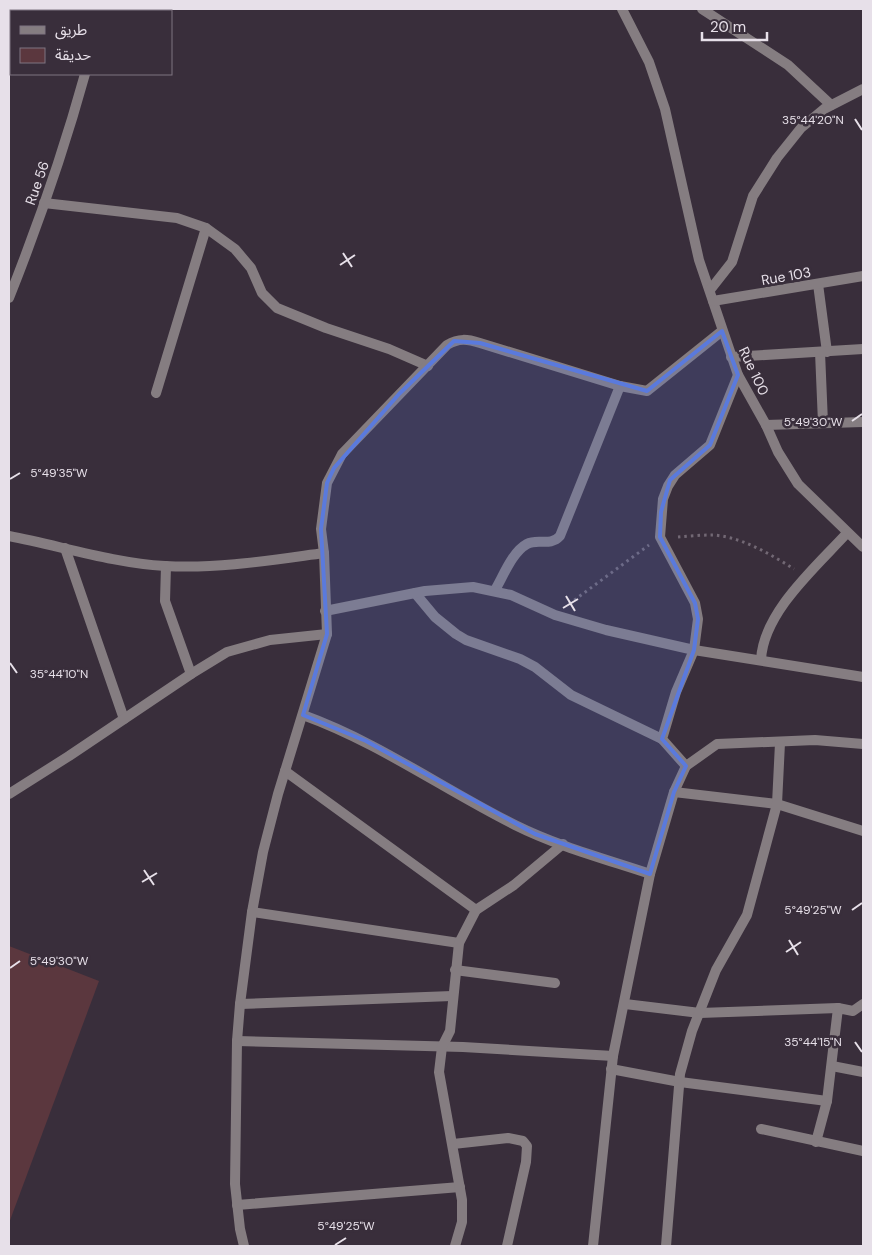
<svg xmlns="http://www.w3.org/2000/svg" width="872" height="1255" viewBox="0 0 872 1255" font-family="'DM Sans','Noto Sans Arabic',sans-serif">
	<rect width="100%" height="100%" fill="#392e3b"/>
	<polygon fill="#5b373e" points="9,946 99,981 9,1223"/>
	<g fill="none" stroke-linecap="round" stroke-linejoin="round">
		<g stroke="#726874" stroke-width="3" stroke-dasharray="2.5 4" stroke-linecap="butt">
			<path d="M678,537C689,536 702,535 713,535C742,537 770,554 794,569"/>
			<polyline points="569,604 649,545"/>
		</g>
		<g stroke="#857d81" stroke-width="10">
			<polyline points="90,9 93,11"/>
			<polyline points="622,9 649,62 665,109 699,260 738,375 766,425 778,452 798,484 863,547"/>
			<polyline points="702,9 788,65 831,105"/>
			<polyline points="56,11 58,9"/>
			<polyline points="105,11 106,9"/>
			<polyline points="9,39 11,41"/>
			<polyline points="9,64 11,61"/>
			<polyline points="44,203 177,218 206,228 235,249 251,268 262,293 277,308 326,328 389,349 428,366"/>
			<polyline points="818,284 827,352"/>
			<polyline points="710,290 732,262 753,196 777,158 801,128 824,109 863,89"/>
			<path d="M9,298C38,225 64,150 85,74"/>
			<polyline points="713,301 863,276"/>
			<polyline points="820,352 823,423"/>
			<polyline points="731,357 863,349"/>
			<polyline points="156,393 206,228"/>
			<polyline points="766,425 863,422"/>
			<path d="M9,536C61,546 113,563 165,566C218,569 272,560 324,553"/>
			<polyline points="65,548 124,719"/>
			<polyline points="166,566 165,601 191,674"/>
			<path d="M495,590C503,577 512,552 527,544C538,538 550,547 560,536L620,386"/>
			<polyline points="415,593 435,617 456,634 466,640 520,659 535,667 571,695 662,739"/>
			<polyline points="325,611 425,591 473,587 511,595 555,615 606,630 694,650 863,677"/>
			<path d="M761,660C763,612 817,566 847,533"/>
			<path d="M303,715C378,742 443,789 515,825C557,846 605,859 650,874"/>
			<polyline points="686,766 662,739 676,692 694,650 698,619 695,603 660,537 663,499 668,486 675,475 710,445 738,375"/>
			<polyline points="285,771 476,910"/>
			<polyline points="674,792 777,804 863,831"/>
			<polyline points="9,794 69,756 191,674 227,652 270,640 327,634"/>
			<polyline points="252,912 459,943"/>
			<polyline points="455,970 555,983"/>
			<polyline points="240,1004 452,996"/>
			<polyline points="625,1004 700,1013 838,1008"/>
			<polyline points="237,1041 463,1047 613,1056"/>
			<polyline points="832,1066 863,1072"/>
			<polyline points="611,1069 680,1082 827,1101"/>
			<polyline points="761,1129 863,1151"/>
			<polyline points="816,1142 827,1101 838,1008 853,1011 863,1004"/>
			<polyline points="453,1144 508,1138 523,1141 527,1146 526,1162 507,1246"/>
			<polyline points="237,1205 460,1187"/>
			<path d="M244,1246L240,1229L235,1184L237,1041L240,1004L252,912L263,852L278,794L327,634L324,553L321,529L327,483L342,454L447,345C459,338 467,339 480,343L620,386L647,391L722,331"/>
			<polyline points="455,1246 462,1222 462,1200 439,1072 442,1047 450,1031 459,943 476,910 514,885 563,844"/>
			<polyline points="593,1246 613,1056 650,874 674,792 686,766 717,744 815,740 863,744"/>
			<polyline points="666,1246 680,1074 692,1031 716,970 747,915 777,804 780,743"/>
		</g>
	</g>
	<path fill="#5a7add" fill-opacity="0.2" stroke="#5a7add" stroke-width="4" stroke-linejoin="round" d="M722,331L738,375L710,445L670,480L661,512L660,537L695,603L698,619L694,650L662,739L686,766L674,792L650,874L535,834L366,741L303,715L327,634L321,529L327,483L334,468L399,394L454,341L480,343L647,391Z"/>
	<path fill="none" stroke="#e7e0e9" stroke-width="2" d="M855,119L862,130M343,253L352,267M340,265L355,255M852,421L862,414M10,479L20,473M566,596L575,611M563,608L578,599M10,663L17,673M144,870L154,885M142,882L157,873M852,910L862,903M789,940L798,955M786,952L801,942M10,968L20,961M855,1042L862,1052M335,1245L346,1238"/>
	<g text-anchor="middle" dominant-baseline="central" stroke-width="5" stroke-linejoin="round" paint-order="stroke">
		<g font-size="14" fill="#e7e0e9" stroke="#392e3b">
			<text transform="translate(37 183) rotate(-71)">Rue 56</text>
			<text transform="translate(786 276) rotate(-10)">Rue 103</text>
			<text transform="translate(754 371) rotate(65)">Rue 100</text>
		</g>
	</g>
	<g font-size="12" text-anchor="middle" fill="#e7e0e9" stroke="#392e3b" stroke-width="5" stroke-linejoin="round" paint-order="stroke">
		<text x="813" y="124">35°44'20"N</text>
		<text x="813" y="426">5°49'30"W</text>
		<text x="59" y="477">5°49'35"W</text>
		<text x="59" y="678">35°44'10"N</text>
		<text x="813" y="914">5°49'25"W</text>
		<text x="59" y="965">5°49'30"W</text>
		<text x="813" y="1046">35°44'15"N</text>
		<text x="346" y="1230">5°49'25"W</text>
	</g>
	<rect width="872" height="1255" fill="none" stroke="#e7e0e9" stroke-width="20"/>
	<rect x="10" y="10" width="162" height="65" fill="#392e3b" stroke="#7f7581"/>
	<rect x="20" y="26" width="25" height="8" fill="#857d81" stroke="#7f7581"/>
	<text x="55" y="35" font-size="15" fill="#e7e0e9">طريق</text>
	<rect x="20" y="48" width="25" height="15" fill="#5b373e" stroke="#7f7581"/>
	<text x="55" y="60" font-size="15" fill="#e7e0e9">حديقة</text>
	<path d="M702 32v8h65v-8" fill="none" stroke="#e7e0e9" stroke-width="2.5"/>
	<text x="710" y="32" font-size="15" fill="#e7e0e9" stroke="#392e3b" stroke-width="4" paint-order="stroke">20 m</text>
</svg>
